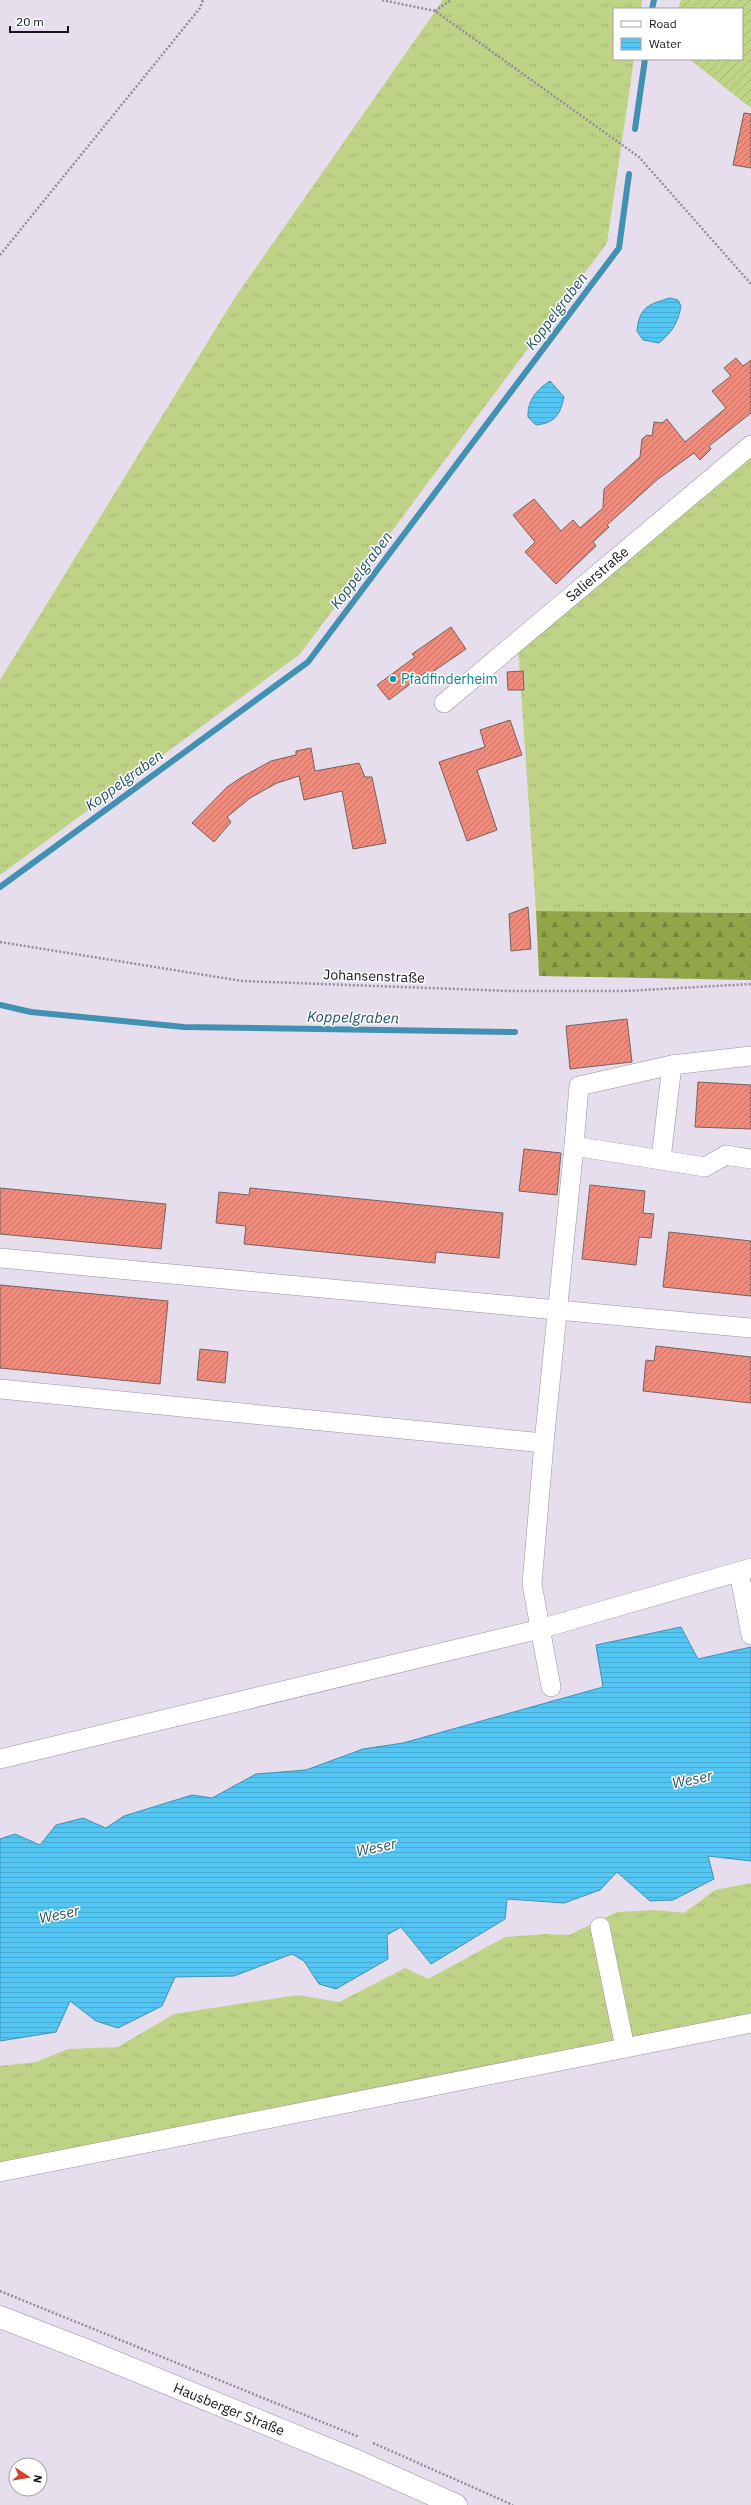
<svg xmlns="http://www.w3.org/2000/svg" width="751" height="2505" viewBox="0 0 751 2505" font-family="'IBM Plex Sans',sans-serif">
	<defs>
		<pattern id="grass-tufts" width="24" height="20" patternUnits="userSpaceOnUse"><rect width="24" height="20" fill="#bfd386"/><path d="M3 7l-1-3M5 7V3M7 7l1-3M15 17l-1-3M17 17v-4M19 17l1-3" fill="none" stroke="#a3b473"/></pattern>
		<pattern id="forest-firs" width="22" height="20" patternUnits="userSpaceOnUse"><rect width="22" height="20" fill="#91a649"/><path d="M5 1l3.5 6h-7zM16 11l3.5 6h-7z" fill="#75863c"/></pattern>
		<pattern id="garden-furrows" width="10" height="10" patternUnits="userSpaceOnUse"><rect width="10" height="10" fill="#bfd386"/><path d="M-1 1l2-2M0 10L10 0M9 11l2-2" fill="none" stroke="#a3b473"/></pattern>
		<pattern id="water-rules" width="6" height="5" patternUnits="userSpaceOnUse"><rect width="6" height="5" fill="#53c6f4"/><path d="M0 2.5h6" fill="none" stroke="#48a9d1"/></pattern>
		<pattern id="building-hatch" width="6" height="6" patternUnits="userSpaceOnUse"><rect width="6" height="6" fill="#ee8c7d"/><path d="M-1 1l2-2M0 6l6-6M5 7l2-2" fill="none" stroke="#c07166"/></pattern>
	</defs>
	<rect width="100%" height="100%" fill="#e6dded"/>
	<g fill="url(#grass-tufts)">
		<polygon points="443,0 642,0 641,9 614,9 614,59 634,59 607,243 300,654 0,875 0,680 234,299"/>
		<polygon points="751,454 751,913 536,911 518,647"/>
		<polygon points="751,1883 751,2015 0,2165 0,2066 36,2062 68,2049 118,2047 174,2014 297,1995 339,2002 405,1968 428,1979 505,1937 547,1934 569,1935 617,1912 656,1910 684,1913 715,1890"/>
	</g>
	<polygon fill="url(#forest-firs)" points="536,911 751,913 751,980 539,976"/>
	<polygon fill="url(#garden-furrows)" points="681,0 751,0 751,108 689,59 742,59 742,9 678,9"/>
	<g fill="url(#water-rules)" stroke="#4191b2">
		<path d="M670,298L678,300L681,306C678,323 672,332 659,343L643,340L637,331C639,307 649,304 670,298Z"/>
		<path d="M550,381L564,397C560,415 555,423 536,425L528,417C527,401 537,389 550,381Z"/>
		<polygon points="681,1627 698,1659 751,1647 751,1861 708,1856 714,1879 673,1900 650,1901 617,1872 600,1890 564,1903 507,1899 505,1919 431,1964 401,1927 387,1935 388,1959 336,1989 319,1984 304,1961 292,1954 234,1976 175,1977 162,2006 118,2028 96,2021 70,2001 56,2032 0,2041 0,1839 15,1834 40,1845 56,1825 83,1818 106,1828 124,1816 192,1795 212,1798 256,1774 306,1770 363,1749 403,1743 603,1687 596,1645"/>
	</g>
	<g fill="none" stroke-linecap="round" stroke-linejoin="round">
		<g stroke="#4191b2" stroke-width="6">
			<polyline points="652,9 654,0"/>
			<polyline points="635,129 645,59"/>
			<polyline points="0,887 308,662 619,248 629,174"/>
			<polyline points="0,1005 31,1012 184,1027 515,1032"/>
		</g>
	</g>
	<g fill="url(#building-hatch)" stroke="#74625f">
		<polygon points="744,113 751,114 751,168 733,165"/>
		<polygon points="736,358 743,366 751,360 751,413 709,446 711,449 700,460 694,453 658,479 607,525 609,527 593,542 596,546 556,584 525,552 535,542 513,515 534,499 561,531 573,520 580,528 603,508 604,489 640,457 642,439 647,435 652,436 654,422 662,423 667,419 685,442 726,408 712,391 731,376 724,368"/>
		<polygon points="451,627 466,649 428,675 426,672 389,700 377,685 415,657 412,654"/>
		<polygon points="523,671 524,690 508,690 507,672"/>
		<polygon points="510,720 522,755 477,770 497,830 467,841 439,762 485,747 480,730"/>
		<polygon points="311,748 315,771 359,763 365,777 372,777 386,843 353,849 342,791 304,800 299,776 277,783 250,798 227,817 231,822 214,842 192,823 227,787 242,777 271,761 296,755 296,751"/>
		<polygon points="528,907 531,949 511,951 509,914"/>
		<polygon points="627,1019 632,1062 570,1069 566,1026"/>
		<polygon points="698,1082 751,1085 751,1129 695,1127"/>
		<polygon points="524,1149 561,1153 557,1195 519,1191"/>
		<polygon points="590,1185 645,1191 643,1213 654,1214 651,1238 639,1237 636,1265 582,1259"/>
		<polygon points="0,1188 166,1204 161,1249 0,1234"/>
		<polygon points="250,1188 503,1213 499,1258 436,1252 435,1263 244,1244 246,1226 216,1223 219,1192 249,1195"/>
		<polygon points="669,1232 751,1241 751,1296 663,1287"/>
		<polygon points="0,1285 168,1301 160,1384 0,1368"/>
		<polygon points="656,1346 751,1357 751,1403 643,1391 646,1360 654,1361"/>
		<polygon points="200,1349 228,1352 225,1383 197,1380"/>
	</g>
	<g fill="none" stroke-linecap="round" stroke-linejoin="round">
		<g stroke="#9991a0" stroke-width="20">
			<g id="minor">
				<polyline points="444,703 751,445"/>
				<polyline points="574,1146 579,1086 672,1065 751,1056"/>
				<polyline points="661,1159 672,1065"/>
				<polyline points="0,1258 751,1328"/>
				<polyline points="0,1389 544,1443"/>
				<polyline points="739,1572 751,1635"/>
				<polyline points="551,1687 532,1584 544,1443 574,1146 705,1167 726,1155 751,1159"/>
				<polyline points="0,1759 540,1629 751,1568"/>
				<polyline points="600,1927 625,2048"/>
				<polyline points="0,2172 751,2023"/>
			</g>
		</g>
		<g stroke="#9991a0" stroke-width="23">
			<polyline id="major" points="0,2317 88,2351 357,2461 456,2505"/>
		</g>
		<g stroke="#948d99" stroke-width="2.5" stroke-dasharray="2 2" stroke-linecap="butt">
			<polyline points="382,0 435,11 639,157 751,284"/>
			<polyline points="435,11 451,0"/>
			<polyline points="0,255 200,8 203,0"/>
			<polyline points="0,942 242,981 510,991 626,991 751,984"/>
			<polyline points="0,2291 359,2437"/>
			<polyline points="373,2443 513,2505"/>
		</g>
		<use href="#minor" stroke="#fff" stroke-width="19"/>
		<use href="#major" stroke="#fff" stroke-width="22"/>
	</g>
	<circle fill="#0f9aa8" stroke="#fff" stroke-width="1.5" cx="393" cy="679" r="4"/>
	<g text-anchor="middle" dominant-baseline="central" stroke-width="3" stroke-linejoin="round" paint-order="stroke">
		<g font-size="14" fill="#171419" stroke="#fff">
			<text transform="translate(597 574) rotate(-40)">Salierstraße</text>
			<text transform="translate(374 976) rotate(2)">Johansenstraße</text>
			<text transform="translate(229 2409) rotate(22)">Hausberger Straße</text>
		</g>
		<g font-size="14" fill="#0d838f" stroke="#fff" text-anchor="start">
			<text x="401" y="679">Pfadfinderheim</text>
		</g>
		<g font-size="15" font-style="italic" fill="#235266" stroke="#fff">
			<text transform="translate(556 311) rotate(-53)">Koppelgraben</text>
			<text transform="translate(361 570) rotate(-53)">Koppelgraben</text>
			<text transform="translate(124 780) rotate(-36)">Koppelgraben</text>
			<text transform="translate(353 1017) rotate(1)">Koppelgraben</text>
			<text transform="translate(692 1779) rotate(-12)">Weser</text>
			<text transform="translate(376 1847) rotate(-12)">Weser</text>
			<text transform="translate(59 1914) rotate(-12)">Weser</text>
		</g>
	</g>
	<rect x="613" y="8" width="130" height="52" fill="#ffffff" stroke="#a2a1a3"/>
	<rect x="621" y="21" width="20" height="6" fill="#ffffff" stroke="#a2a1a3"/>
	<text x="649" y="28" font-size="12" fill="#171419">Road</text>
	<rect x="621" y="38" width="20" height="12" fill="url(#water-rules)" stroke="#a2a1a3"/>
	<text x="649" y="48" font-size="12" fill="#171419">Water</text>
	<g transform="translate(28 2477) rotate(102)"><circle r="19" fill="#ffffff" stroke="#a2a1a3"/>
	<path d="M0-3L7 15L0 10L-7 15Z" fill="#cf442b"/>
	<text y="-6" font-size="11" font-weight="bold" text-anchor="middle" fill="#171419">N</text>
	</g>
	<path d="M10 26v6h58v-6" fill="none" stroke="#171419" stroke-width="2"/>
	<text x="16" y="26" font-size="12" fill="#171419" stroke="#ffffff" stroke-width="3" paint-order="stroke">20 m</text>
</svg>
